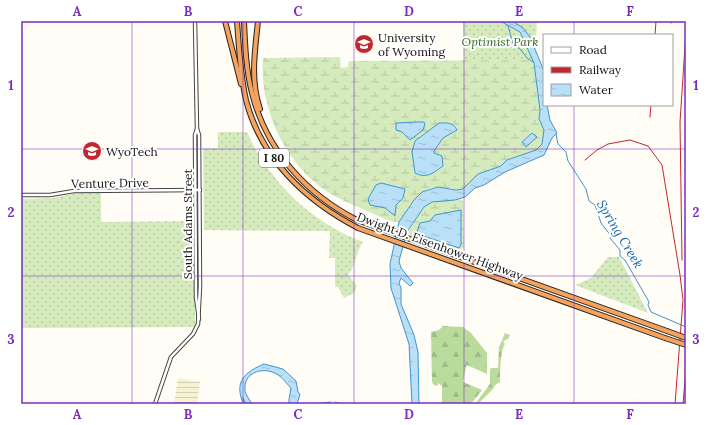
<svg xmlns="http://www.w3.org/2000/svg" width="707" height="425" viewBox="0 0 707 425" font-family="Lora,serif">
	<defs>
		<pattern id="farmland-rules" width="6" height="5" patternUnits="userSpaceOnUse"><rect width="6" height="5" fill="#f6f3d4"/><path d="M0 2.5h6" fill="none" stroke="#d2cfb5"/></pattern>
		<pattern id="grass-dots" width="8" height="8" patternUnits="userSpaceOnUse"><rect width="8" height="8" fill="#d5ebbd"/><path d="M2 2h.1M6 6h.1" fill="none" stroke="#b6c8a1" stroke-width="1.8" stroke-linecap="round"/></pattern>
		<pattern id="forest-firs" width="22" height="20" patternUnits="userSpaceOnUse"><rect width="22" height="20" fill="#b9dc9c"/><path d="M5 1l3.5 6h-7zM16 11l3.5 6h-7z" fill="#9ebc85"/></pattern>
		<pattern id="wetland-marsh" width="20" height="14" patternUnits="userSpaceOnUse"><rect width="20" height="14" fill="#d5ebbd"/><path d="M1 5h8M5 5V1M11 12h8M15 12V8" fill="none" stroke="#b6c8a1"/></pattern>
		<pattern id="water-ripples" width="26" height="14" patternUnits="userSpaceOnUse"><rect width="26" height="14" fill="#b9e0f7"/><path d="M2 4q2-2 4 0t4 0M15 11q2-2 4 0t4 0" fill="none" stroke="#9ebfd3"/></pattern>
	</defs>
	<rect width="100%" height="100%" fill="#fffdf5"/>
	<polygon fill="url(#farmland-rules)" points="178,378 200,382 197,404 174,404"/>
	<g fill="url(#grass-dots)">
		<polygon points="463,21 537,21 535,60 464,61"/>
		<path d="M218,132H247C269,182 312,223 363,242C356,252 356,265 348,275L357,286L354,293L344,298L338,287H335V258H329L330,231L204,230L203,148H218Z"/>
		<polygon points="82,192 101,193 101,222 195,221 195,327 21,328 21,199 53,198"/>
		<polygon points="608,257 619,257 648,313 575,285 591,278"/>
	</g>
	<g fill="url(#forest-firs)">
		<polygon points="443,326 463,327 471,333 487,353 487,374 467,365 466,367 463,382 482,390 471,404 442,404 442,386 438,383 438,386 434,385 432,382 431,332 439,330"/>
		<path d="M505,333L510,335L508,339L503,341L505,344C500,350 500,376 500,382L495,385L493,389L478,404H475L490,384V370L491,368H498L499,347Z"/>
	</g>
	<g fill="url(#wetland-marsh)">
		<path d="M340,57L341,68L348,67L349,61L533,60L540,110L539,119L544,130L542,144L536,150L507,160L501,166L463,189C454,190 446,187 437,187C418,189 408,208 399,222C388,222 375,214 365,210C352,204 338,199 326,191C284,162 259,108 263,58Z"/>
		<polygon points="459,199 463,201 464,247 457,252 407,234 424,207 432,202"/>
	</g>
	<g fill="url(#water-ripples)" stroke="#3f96cf">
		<polygon points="500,21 512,21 523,28 530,37 544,71 544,105 547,105 550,120 557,133 552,138 544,155 505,172 484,185 475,188 465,197 455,200 432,202 424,207 407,232 399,261 401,268 413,283 410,286 401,278 399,283 401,288 401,304 414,335 418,352 419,404 412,404 409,344 391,288 390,264 399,222 414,200 422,192 438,187 456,190 463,189 478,174 501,166 507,160 536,150 542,144 544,130 539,119 540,110 534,63 520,32"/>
		<polygon points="416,122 424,122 425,124 423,130 410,140 402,132 396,130 396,123"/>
		<path d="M439,123C447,123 453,122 457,130L443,138L434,151V153L442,156L443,166C433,173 427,179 415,173L412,152L415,141Z"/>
		<polygon points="532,133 537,137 526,147 522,142"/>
		<polygon points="381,183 405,189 403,198 396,205 395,216 385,208 370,205 368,199 376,185"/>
		<polygon points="461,210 461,245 459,248 418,234 417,232 420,223 430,221 435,215"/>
		<path d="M264,364L283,369L296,381L298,392L300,394L297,404H289V399L291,388C285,382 280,374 272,372C261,368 245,373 245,387C244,393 249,399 252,404H246L243,398L244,404L243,403C234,381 245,372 264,364Z"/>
	</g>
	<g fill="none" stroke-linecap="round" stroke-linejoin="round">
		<g stroke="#3f96cf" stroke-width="1">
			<polyline points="508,26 513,44 520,49 527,58 533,62"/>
			<polyline points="556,134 558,144 566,152 568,161 586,189 589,201 595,205 601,223 611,236 610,238 620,250 620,256 625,260 649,302 648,305 651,312 686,327"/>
			<polyline points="335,402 341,404"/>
			<polyline points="311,404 331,402"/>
		</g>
		<g stroke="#444" stroke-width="4.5">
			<g id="tertiary">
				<polyline points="195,21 197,129 195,135 196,297 199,319"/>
				<polyline points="21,195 50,195 74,191 200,190"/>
				<polyline points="155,404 171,357 193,334 198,324 200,287 199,135 197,129"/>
			</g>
		</g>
		<g stroke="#222" stroke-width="6">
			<g id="motorway">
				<polyline points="225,21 241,84"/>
				<path d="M237,21C239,47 240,74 246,100C261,159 306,201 358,228L665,338"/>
				<path d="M244,21C245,45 246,70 252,93C266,150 306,194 357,220L667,331"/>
				<path d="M258,21C255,50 250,80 260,109"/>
			</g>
		</g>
		<use href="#tertiary" stroke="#fff" stroke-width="2.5"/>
		<use href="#motorway" stroke="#f5a25d" stroke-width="4"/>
		<g stroke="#c4262e" stroke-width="1">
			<polyline points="671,23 671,21"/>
			<polyline points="655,35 656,21"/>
			<polyline points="650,117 651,105"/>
			<polyline points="585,160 597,150 608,144 630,140 648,146 662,165 680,275 683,300 675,404"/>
			<polyline points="682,260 680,122 686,32"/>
			<polyline points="683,404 686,369"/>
		</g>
		<g stroke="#222" stroke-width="6" stroke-linecap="butt">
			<g id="motorway-bridge">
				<polyline points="667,331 686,338"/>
				<polyline points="665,338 686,345"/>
			</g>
		</g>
		<use href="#motorway-bridge" stroke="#f5a25d" stroke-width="4"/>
	</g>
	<path fill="none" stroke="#7b2cbf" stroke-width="1" stroke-opacity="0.55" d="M132,21V404M243,21V404M354,21V404M464,21V404M574,21V35M574,105V404M21,149H686M21,276H686"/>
	<defs>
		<g id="university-disc" transform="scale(1)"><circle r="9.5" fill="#c4262e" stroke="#fff"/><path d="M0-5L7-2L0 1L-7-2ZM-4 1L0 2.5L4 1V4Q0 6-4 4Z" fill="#fff"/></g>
	</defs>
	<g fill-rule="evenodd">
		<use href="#university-disc" x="364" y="44"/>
		<use href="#university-disc" x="92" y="151"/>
	</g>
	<g text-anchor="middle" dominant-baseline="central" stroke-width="4" stroke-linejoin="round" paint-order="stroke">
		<rect fill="#fff" stroke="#585858" stroke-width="1" x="259" y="149" width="30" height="18" rx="3"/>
		<g font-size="11" font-weight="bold" fill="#111">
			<text x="274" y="158">I 80</text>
		</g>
		<g font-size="12" fill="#111" stroke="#fff" text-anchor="start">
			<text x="378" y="37">University<tspan x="378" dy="14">of Wyoming</tspan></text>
			<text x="106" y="151">WyoTech</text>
		</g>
		<g font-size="12" font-style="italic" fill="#2f6b1f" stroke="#fff">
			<text x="500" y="41">Optimist Park</text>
		</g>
		<g font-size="12" fill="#111" stroke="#fff">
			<text transform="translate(110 183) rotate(-1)">Venture Drive</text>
			<text transform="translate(187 224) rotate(-90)">South Adams Street</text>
			<text transform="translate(440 246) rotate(20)">Dwight D. Eisenhower Highway</text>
		</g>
		<g font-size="13" font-style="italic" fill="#1768a6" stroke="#fff">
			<text transform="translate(620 234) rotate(59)">Spring Creek</text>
		</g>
	</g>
	<rect width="707" height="425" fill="none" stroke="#ffffff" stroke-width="44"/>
	<rect x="543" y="34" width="130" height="72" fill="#ffffff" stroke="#a0a0a0"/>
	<rect x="551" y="47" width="20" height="6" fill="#ffffff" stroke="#a0a0a0"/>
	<text x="579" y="54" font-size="12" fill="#111111">Road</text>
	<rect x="551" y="67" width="20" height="6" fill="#c4262e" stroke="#a0a0a0"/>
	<text x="579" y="74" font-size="12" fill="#111111">Railway</text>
	<rect x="551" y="84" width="20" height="12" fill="url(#water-ripples)" stroke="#a0a0a0"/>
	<text x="579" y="94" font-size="12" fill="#111111">Water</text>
	<rect x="22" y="22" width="663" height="381" fill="none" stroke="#7b2cbf" stroke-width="1.5"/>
	<g font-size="13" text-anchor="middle" font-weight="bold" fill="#7b2cbf">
		<text x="77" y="16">A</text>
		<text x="188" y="16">B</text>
		<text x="298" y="16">C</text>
		<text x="409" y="16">D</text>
		<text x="519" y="16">E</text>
		<text x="630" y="16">F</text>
		<text x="11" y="90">1</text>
		<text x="696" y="90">1</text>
		<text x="11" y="217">2</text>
		<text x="696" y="217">2</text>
		<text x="11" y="344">3</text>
		<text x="696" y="344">3</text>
		<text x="77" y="419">A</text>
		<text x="188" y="419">B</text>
		<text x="298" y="419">C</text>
		<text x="409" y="419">D</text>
		<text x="519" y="419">E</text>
		<text x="630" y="419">F</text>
	</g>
</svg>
